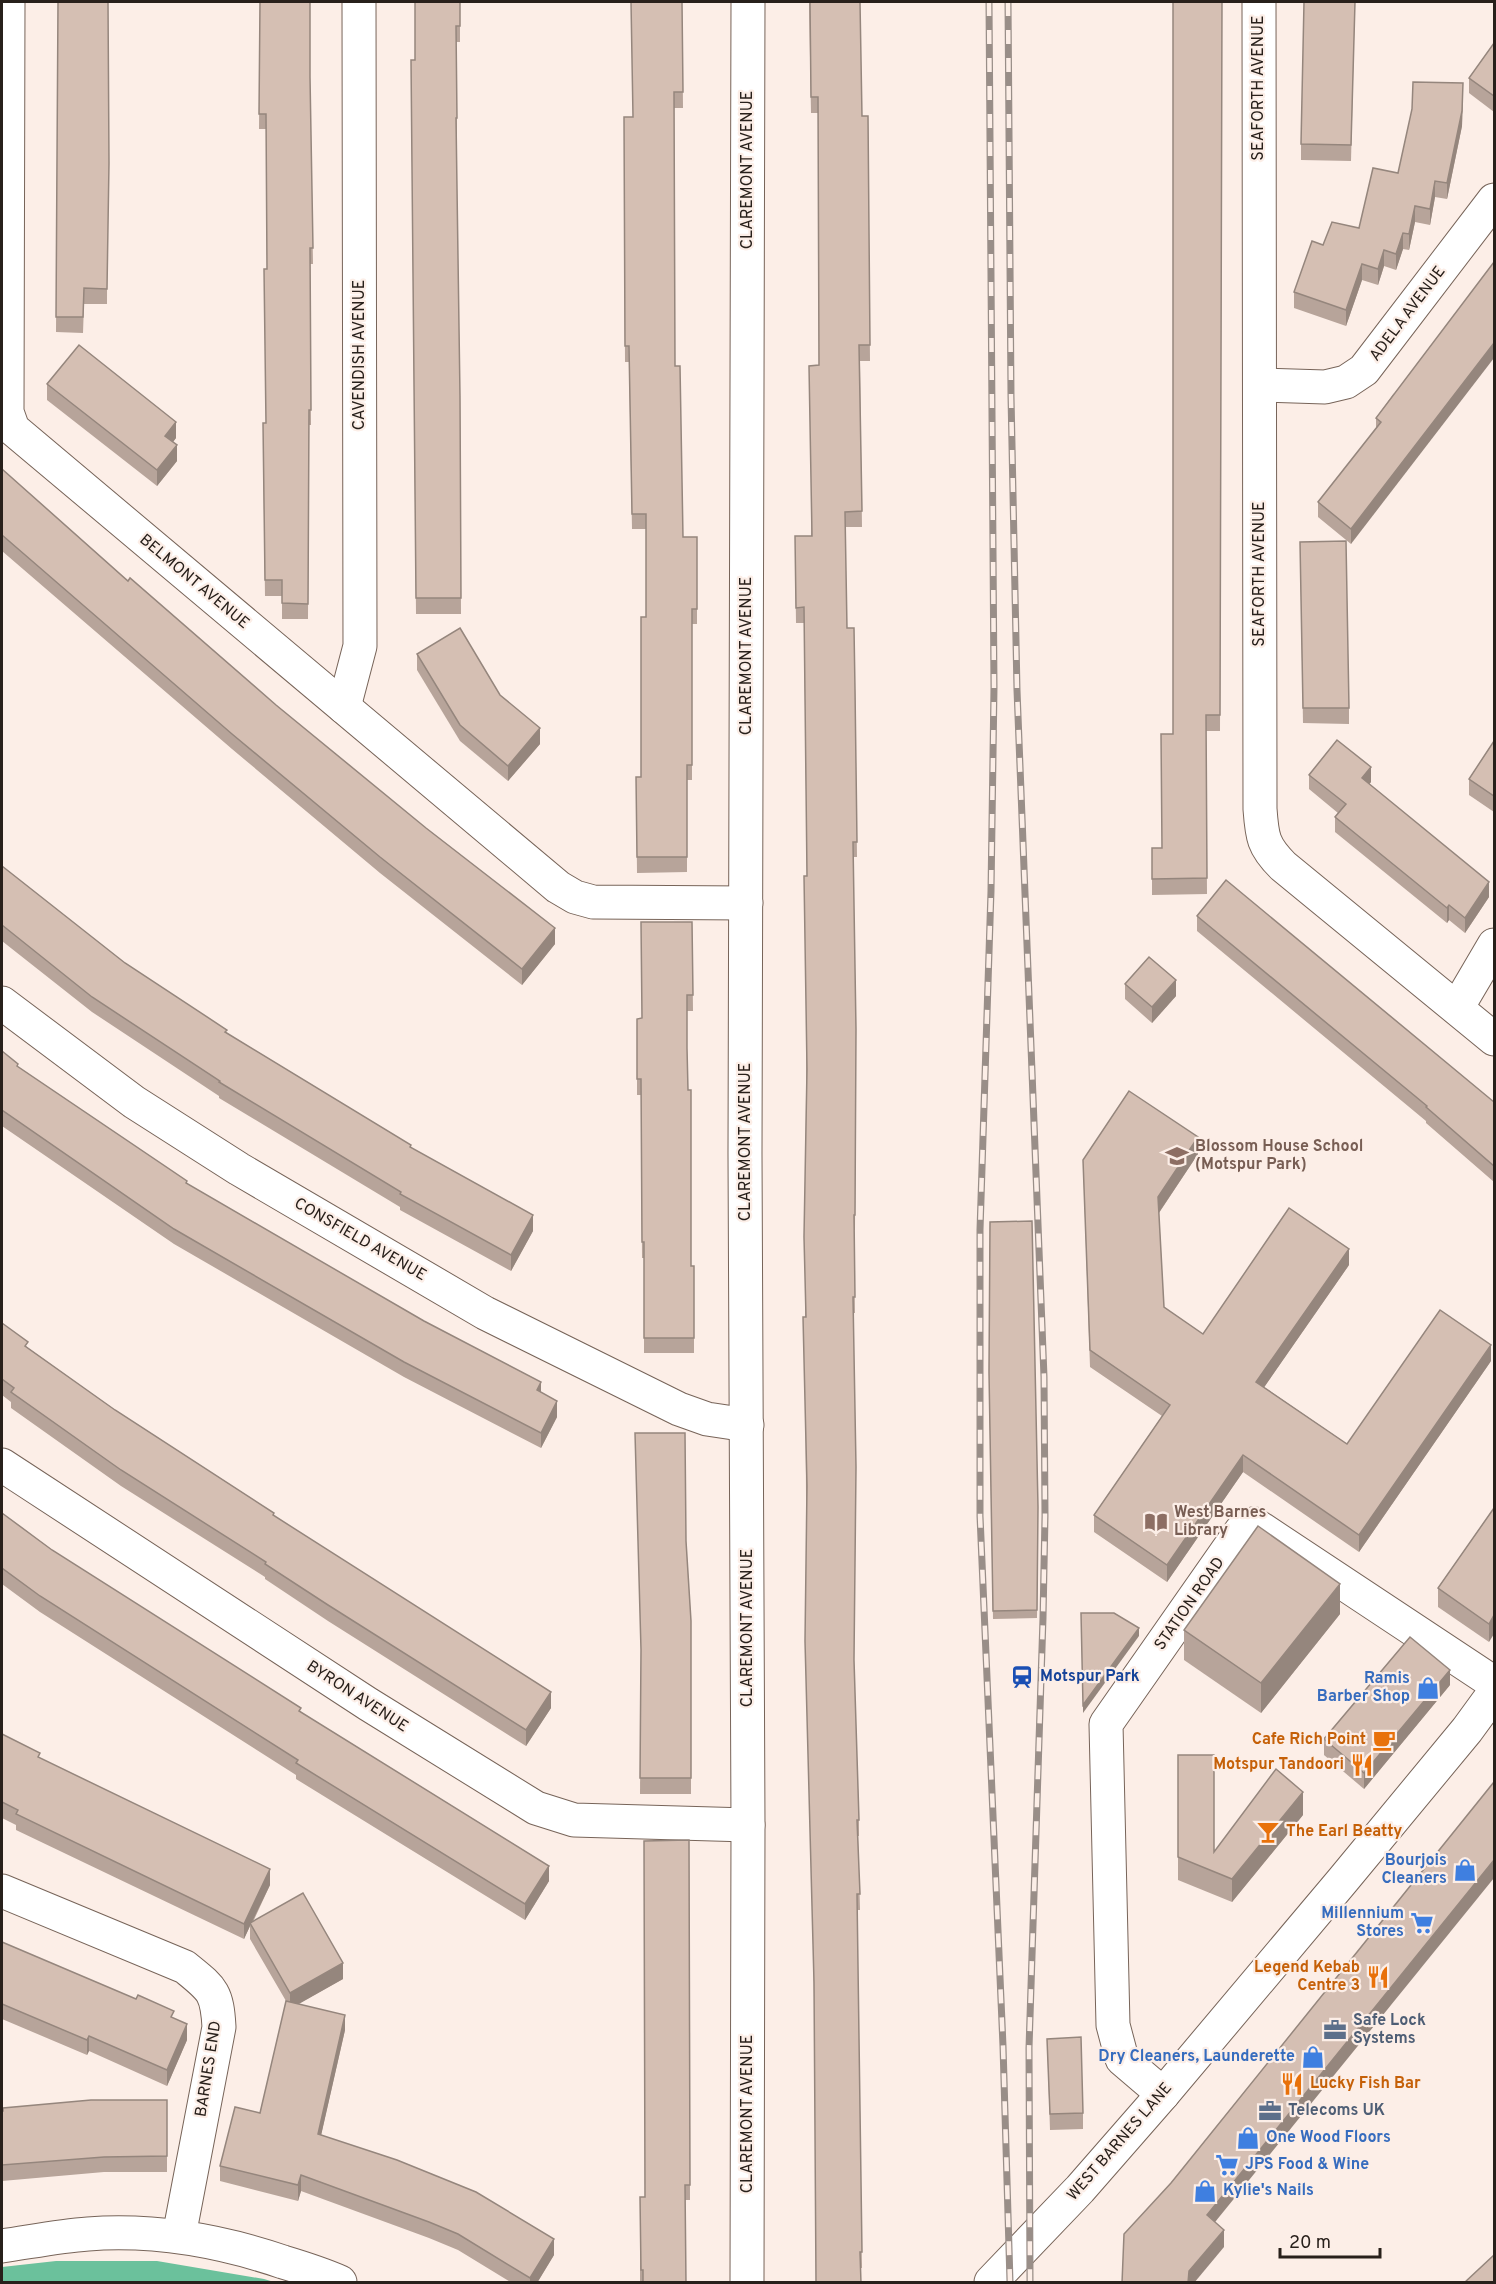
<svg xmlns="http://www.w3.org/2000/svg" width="1496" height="2284" viewBox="0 0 1496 2284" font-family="Overpass,sans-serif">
	<rect width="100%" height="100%" fill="#fceee7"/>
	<polygon fill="#6bc19c" points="56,2261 157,2261 264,2279 274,2282 2,2282 2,2267"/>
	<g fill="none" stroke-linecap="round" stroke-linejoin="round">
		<g stroke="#776459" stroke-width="35">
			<g id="street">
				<polyline points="8,2 7,412 13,429 558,887 575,897 593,902 746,903"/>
				<path d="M1259,2L1260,809C1262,837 1263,846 1283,866L1494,1039"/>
				<polyline points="1261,385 1325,387 1346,382 1364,370 1494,200"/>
				<polyline points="344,707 360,646 359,2"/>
				<polyline points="2,1003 134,1102 239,1169 485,1313 679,1409 707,1419 747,1425"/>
				<polyline points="1457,1008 1494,945"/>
				<polyline points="2,1465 368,1704 536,1808 574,1820 748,1825"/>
				<path d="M2,1891L185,1967C212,1989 217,1991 219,2027L179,2236"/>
				<polyline points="1163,2094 1122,2059 1113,2025 1106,1724 1241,1531 1254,1524 1494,1683"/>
				<path d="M2,2246C30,2242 59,2236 88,2234C155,2229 221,2241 283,2262C303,2268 322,2274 340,2282"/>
			</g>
		</g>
		<g stroke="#776459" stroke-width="35">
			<g id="secondary">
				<polyline points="747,2282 748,1825 745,1153 748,2"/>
				<polyline points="991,2282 1080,2189 1163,2094 1343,1880 1467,1730 1494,1693"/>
			</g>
		</g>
		<use href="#street" stroke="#fff" stroke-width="33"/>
		<use href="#secondary" stroke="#fff" stroke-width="33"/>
		<g stroke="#998e88" stroke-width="7">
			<g id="rail">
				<polyline points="989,2 994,687 991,891 980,1230 980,1516 1003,2046 1010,2282"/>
				<polyline points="1008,2 1011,396 1017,690 1044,1377 1045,1516 1043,1618 1029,2048 1030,2282"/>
			</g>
		</g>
		<use href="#rail" stroke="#fceee7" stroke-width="4.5" stroke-dasharray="14" stroke-linecap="butt"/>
	</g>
	<g fill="#b7a49a">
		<polygon points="108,2 107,304 84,304 83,333 56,332 58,49"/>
		<polygon points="260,2 310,81 313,264 310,264 311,425 309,425 308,619 282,619 282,596 265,596 263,439 266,423 267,269 266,129 259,129"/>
		<polygon points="460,2 460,42 456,42 457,134 456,134 460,396 461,614 416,614 411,60 415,60"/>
		<polygon points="682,2 683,108 674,108 675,366 683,537 697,537 697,624 692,624 692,780 687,780 687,872 637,873 636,777 641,777 646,617 646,529 632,529 629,362 625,362 624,117 633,117"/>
		<polygon points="809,2 862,116 868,116 870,361 860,361 862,527 845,527 847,628 855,689 857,857 853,857 856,1029 855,1230 854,1230 855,1313 853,1313 854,1664 859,1820 859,1836 858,1836 860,1910 857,1910 862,2268 860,2268 814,1997 806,1497 805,1317 807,876 804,623 796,623 795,552 811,536 819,365 818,113 811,113"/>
		<polygon points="1222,2 1220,731 1206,731 1207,894 1152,895 1152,848 1162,848 1173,734"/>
		<polygon points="1355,2 1351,161 1301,160 1301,144"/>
		<polygon points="1494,43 1494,112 1469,93 1469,78"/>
		<polygon points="1463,99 1462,126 1447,199 1435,197 1430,225 1415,222 1409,250 1403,249 1396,270 1384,266 1378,285 1362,280 1346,326 1294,308 1294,292 1323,245 1359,228 1398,173"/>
		<polygon points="47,384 176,438 173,442 177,461 157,486 47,400"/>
		<polygon points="1394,393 1351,544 1318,517 1318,502 1376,429 1376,418"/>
		<polygon points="2,469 128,581 555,944 522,985 380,873 232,749 2,551"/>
		<polygon points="1300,542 1349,708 1349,724 1303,723"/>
		<polygon points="417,654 500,695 540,744 508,781 460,741 417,670"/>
		<polygon points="1494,741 1494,812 1469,795 1469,779"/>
		<polygon points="1309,775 1371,782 1369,784 1489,897 1465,933 1449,920 1447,923 1335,832 1335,817 1338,813 1309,789"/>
		<polygon points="2,866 125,963 227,1033 411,1148 533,1231 511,1271 400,1210 400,1207 219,1098 219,1096 92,1012 2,941"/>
		<polygon points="1197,916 1494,1102 1494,1182 1426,1123 1426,1121 1197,931"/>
		<polygon points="692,922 693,1011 687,1011 687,1048 691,1266 694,1266 694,1353 644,1353 644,1258 642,1258 641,1095 637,1095 637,1034 642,1018"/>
		<polygon points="1125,984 1176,996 1152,1023 1125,999"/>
		<polygon points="2,1051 18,1067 187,1184 541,1392 557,1417 541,1448 404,1377 174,1244 2,1126"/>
		<polygon points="1198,1154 1159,1213 1164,1307 1203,1334 1349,1265 1264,1387 1347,1444 1491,1361 1359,1552 1243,1472 1167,1582 1094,1532 1094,1515 1162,1416 1090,1367 1083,1160"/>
		<polygon points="2,1323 28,1348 115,1410 274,1516 551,1708 526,1746 328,1621 265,1579 265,1577 121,1486 11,1408 11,1402 2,1395"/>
		<polygon points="989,1380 1038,1507 1037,1618 993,1619"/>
		<polygon points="1494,1508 1489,1642 1438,1607 1438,1588"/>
		<polygon points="2,1513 52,1550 301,1712 549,1881 525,1920 296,1779 296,1775 40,1612 2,1584"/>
		<polygon points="686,1541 691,1621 691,1794 640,1794 641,1663"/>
		<polygon points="1340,1614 1261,1713 1184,1660 1184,1630"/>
		<polygon points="1450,1685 1364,1789 1324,1755 1324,1739"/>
		<polygon points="2,1734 40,1758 270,1885 253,1922 343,1979 298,2004 345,2030 321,2135 554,2255 537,2283 512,2283 458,2250 429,2238 301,2191 298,2201 220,2181 220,2166 260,2113 286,2001 250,1939 250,1926 244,1939 16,1830 16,1825 2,1818"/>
		<polygon points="1178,1755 1214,1852 1303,1815 1232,1902 1178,1880"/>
		<polygon points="689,1840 690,2200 685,2200 686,2283 640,2283 640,2197 645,2197"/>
		<polygon points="2,1942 174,2019 187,2040 167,2086 89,2051 87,2055 2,2019"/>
		<polygon points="1047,2039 1083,2113 1083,2129 1050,2130"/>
		<polygon points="167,2100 167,2172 104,2172 2,2181 2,2111"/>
	</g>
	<g fill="#95867d">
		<polygon points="1463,83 1462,126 1447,199 1447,183"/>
		<polygon points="1435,181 1435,197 1430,225 1430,209"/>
		<polygon points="1415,206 1415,222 1409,250 1409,234"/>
		<polygon points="1403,233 1403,249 1396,270 1396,254"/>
		<polygon points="1384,250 1384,266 1378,285 1378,269"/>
		<polygon points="1362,264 1362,280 1346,326 1346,310"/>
		<polygon points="1494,343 1494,358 1351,544 1351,529"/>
		<polygon points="176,422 176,438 165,452 165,436"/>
		<polygon points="177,445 177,461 157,486 157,470"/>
		<polygon points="540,728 540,744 508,781 508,766"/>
		<polygon points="1371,767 1371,782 1362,793 1362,778"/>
		<polygon points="1489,882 1489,897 1465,933 1465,918"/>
		<polygon points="1449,905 1449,920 1447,923 1447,908"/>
		<polygon points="555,928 555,944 522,985 522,969"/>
		<polygon points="1176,980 1176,996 1152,1023 1152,1007"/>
		<polygon points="1198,1137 1198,1154 1158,1214 1158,1197"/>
		<polygon points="533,1215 533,1231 511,1271 511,1255"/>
		<polygon points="1349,1249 1349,1265 1256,1399 1256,1382"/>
		<polygon points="1491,1345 1491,1361 1359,1552 1359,1535"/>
		<polygon points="541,1382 541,1397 537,1390"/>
		<polygon points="557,1401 557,1417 541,1448 541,1433"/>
		<polygon points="1243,1455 1243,1472 1167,1582 1167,1565"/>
		<polygon points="1340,1584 1340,1614 1261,1713 1261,1683"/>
		<polygon points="1494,1615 1494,1634 1489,1642 1489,1624"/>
		<polygon points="1139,1628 1139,1636 1083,1713 1083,1705"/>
		<polygon points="1450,1670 1450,1685 1364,1789 1364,1773"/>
		<polygon points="551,1692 551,1708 526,1746 526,1730"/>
		<polygon points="1303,1792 1303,1815 1232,1902 1232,1879"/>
		<polygon points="1494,1860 1494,1878 1207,2232 1207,2215"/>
		<polygon points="549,1866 549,1881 525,1920 525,1904"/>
		<polygon points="270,1869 270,1885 251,1924 250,1923 250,1926 244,1939 244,1924"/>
		<polygon points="343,1963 343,1979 290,2009 290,1993"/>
		<polygon points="345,2015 345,2030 318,2149 318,2134"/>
		<polygon points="187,2024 187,2040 167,2086 167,2070"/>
		<polygon points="89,2036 89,2051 87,2055 87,2040"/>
		<polygon points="301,2175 301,2191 298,2201 298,2185"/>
		<polygon points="1224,2230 1224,2247 1194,2283 1188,2283 1189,2271"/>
		<polygon points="554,2239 554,2255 537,2283 530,2283 530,2278"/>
	</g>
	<g fill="#d5bfb3" stroke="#95867d" stroke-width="1.5">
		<polygon points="58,2 108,2 109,163 107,289 84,288 83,317 56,317"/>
		<polygon points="260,2 310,2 310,77 313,248 310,248 311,410 309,410 308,604 282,603 282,580 265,580 263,423 266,423 264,269 267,269 266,114 259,114"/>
		<polygon points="415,2 460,2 460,26 456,26 457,118 456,118 460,396 461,598 416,598 411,60 415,60"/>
		<polygon points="631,2 682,2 683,92 674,92 675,366 680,366 683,537 697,537 697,609 692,609 692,765 687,765 687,857 637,857 636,777 641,777 641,617 646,617 646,514 632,514 629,346 625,346 624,117 633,117"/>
		<polygon points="810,2 860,2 862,116 868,116 870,345 859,345 862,511 845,512 847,628 854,628 855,689 857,842 853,842 856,1029 855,1215 854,1215 855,1297 853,1297 856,1467 854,1660 859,1820 857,1820 860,1894 857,1894 862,2252 860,2252 861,2283 816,2283 814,1982 805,1641 807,1486 803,1317 806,1317 804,1237 807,1069 804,876 807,876 804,607 796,608 795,536 812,536 809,366 819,365 818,97 811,97"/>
		<polygon points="1173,2 1222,2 1220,715 1206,715 1207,878 1152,879 1152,848 1162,848 1161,734 1173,734"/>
		<polygon points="1304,2 1355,2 1351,145 1301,144"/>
		<polygon points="1494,43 1494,96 1469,78"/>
		<polygon points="1413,82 1463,83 1462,111 1447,183 1435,181 1430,209 1415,206 1409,234 1403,233 1396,254 1384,250 1378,269 1362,264 1346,310 1294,292 1312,241 1323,245 1332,222 1359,228 1373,168 1398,173 1412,109"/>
		<polygon points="1494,262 1494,343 1351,529 1318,502 1381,422 1376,418"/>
		<polygon points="79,345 176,422 165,436 177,445 157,470 47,384"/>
		<polygon points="2,469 128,581 130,578 276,705 426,828 555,928 522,969 380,857 232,734 2,535"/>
		<polygon points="1346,541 1349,708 1303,708 1300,542"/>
		<polygon points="460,628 500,695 540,728 508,766 460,725 417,654"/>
		<polygon points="1337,740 1371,767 1362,778 1489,882 1465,918 1449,905 1447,908 1335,817 1346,804 1309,775"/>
		<polygon points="1494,741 1494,796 1469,779"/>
		<polygon points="2,866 125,963 227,1030 225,1032 411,1145 410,1147 533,1215 511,1255 400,1194 401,1192 219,1082 220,1081 92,997 2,925"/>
		<polygon points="1226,880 1494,1102 1494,1166 1426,1107 1427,1106 1197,916"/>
		<polygon points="641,922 692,922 693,995 687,995 687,1048 688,1090 691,1090 691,1266 694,1266 694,1338 644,1338 644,1242 642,1242 641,1079 637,1079 637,1019 642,1018"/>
		<polygon points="1149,957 1176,980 1152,1007 1125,984"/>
		<polygon points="2,1051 18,1064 17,1066 187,1181 186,1183 424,1321 541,1382 537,1390 557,1401 541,1433 404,1362 174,1229 2,1110"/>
		<polygon points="1129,1091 1198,1137 1158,1197 1164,1307 1203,1334 1289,1208 1349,1249 1256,1382 1347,1444 1440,1310 1491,1345 1359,1535 1243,1455 1167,1565 1094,1515 1170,1405 1090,1350 1083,1160"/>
		<polygon points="1032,1221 1038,1507 1037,1610 993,1611 989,1372 990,1222"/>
		<polygon points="2,1323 28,1342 25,1346 115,1410 274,1513 273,1515 551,1692 526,1730 328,1605 265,1564 266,1562 121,1470 11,1392 14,1388 2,1379"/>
		<polygon points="635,1433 685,1433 686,1541 691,1621 691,1778 640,1778 641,1650"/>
		<polygon points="1494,1508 1494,1615 1489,1624 1438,1588"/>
		<polygon points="2,1513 52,1550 301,1708 299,1711 549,1866 525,1904 296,1763 298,1760 40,1596 2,1568"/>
		<polygon points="1258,1526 1340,1584 1261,1683 1184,1630"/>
		<polygon points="1081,1613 1114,1613 1139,1628 1083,1705"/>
		<polygon points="1410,1637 1450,1670 1364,1773 1324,1739"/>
		<polygon points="2,1734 40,1753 38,1757 270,1869 244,1924 16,1814 18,1810 2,1802"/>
		<polygon points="1178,1755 1214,1755 1214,1852 1276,1769 1303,1792 1232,1879 1178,1857"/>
		<polygon points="1494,1782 1494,1860 1207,2215 1224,2230 1189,2271 1188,2283 1122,2283 1124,2234 1171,2183"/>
		<polygon points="689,1840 690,2185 685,2185 686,2283 643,2283 643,2270 641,2270 640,2197 645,2197 644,1841"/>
		<polygon points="303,1893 343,1963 290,1993 250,1923"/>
		<polygon points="2,1942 136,1999 138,1995 174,2011 171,2017 187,2024 167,2070 89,2036 87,2040 2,2004"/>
		<polygon points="286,2001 345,2015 318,2134 397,2160 476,2192 554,2239 530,2278 458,2234 429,2222 301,2175 298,2185 220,2166 235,2107 260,2113"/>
		<polygon points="1081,2037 1083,2113 1050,2114 1047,2039"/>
		<polygon points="91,2100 167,2100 167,2156 104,2157 2,2165 2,2111 3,2111 3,2108"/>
		<polygon points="1494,2255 1494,2283 1464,2283"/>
	</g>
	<defs>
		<g id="school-bare" transform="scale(1.8)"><path d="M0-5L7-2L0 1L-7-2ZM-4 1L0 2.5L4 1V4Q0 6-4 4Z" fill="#8d6e63" stroke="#fceee7" stroke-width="2.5" paint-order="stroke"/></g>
		<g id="library-bare" transform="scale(1.8)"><path d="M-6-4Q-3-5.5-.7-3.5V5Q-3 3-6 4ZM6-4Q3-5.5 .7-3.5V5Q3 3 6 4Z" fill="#8d6e63" stroke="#fceee7" stroke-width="2.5" paint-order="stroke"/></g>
		<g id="station-bare" transform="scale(1.8)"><path d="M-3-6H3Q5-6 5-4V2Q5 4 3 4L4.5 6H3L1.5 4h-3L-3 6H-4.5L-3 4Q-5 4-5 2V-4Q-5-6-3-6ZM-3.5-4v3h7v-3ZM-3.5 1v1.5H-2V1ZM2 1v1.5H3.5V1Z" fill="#1a4fb4" stroke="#fceee7" stroke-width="2.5" paint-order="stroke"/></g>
		<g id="shop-bare" transform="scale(1.8)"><path d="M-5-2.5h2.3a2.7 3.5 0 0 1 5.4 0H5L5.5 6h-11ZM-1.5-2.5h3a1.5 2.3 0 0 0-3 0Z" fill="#3f7fe0" stroke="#fceee7" stroke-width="2.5" paint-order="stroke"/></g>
		<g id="cafe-bare" transform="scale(1.8)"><path d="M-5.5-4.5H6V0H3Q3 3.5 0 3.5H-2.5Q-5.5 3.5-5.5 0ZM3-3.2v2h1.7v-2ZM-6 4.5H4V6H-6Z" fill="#e8710a" stroke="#fceee7" stroke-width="2.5" paint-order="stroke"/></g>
		<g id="restaurant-bare" transform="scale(1.8)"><path d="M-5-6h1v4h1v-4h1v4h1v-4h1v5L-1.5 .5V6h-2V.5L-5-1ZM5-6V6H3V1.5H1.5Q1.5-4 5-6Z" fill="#e8710a" stroke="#fceee7" stroke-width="2.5" paint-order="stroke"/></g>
		<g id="bar-bare" transform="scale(1.8)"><path d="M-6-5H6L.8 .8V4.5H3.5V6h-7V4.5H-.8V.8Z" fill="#e8710a" stroke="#fceee7" stroke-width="2.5" paint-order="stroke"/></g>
		<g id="supermarket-bare" transform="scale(1.8)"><path d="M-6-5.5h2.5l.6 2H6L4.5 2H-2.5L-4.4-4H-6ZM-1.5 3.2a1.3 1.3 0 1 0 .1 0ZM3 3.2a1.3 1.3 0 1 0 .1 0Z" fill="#3f7fe0" stroke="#fceee7" stroke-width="2.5" paint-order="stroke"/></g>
		<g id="office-bare" transform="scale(1.8)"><path d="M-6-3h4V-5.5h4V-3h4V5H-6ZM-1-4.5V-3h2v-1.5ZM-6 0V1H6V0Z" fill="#5c6f8a" stroke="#fceee7" stroke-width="2.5" paint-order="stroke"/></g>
	</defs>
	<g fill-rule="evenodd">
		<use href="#school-bare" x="1177" y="1156"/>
		<use href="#library-bare" x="1156" y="1522"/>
		<use href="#station-bare" x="1022" y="1677"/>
		<use href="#shop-bare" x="1428" y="1688"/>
		<use href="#cafe-bare" x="1384" y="1740"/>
		<use href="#restaurant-bare" x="1362" y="1765"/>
		<use href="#bar-bare" x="1268" y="1832"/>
		<use href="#shop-bare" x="1465" y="1870"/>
		<use href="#supermarket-bare" x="1422" y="1923"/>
		<use href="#restaurant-bare" x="1378" y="1977"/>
		<use href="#office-bare" x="1335" y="2030"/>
		<use href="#shop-bare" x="1313" y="2057"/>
		<use href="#restaurant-bare" x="1292" y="2084"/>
		<use href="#office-bare" x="1270" y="2111"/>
		<use href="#shop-bare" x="1248" y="2138"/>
		<use href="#supermarket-bare" x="1227" y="2165"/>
		<use href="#shop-bare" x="1205" y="2191"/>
	</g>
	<g text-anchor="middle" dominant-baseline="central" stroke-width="4.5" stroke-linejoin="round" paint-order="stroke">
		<g font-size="16" fill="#28201b" stroke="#fceee7">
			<text transform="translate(1259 88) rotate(-90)">SEAFORTH AVENUE</text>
			<text transform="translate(748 170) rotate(-90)">CLAREMONT AVENUE</text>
			<text transform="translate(1408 314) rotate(-53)">ADELA AVENUE</text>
			<text transform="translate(360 355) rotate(-90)">CAVENDISH AVENUE</text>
			<text transform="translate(1260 574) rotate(-90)">SEAFORTH AVENUE</text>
			<text transform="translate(194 582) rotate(40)">BELMONT AVENUE</text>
			<text transform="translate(747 656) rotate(-90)">CLAREMONT AVENUE</text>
			<text transform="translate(746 1142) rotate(-90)">CLAREMONT AVENUE</text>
			<text transform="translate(360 1240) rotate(30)">CONSFIELD AVENUE</text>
			<text transform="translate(1190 1604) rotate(-55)">STATION ROAD</text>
			<text transform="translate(748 1628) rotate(-90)">CLAREMONT AVENUE</text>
			<text transform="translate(357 1697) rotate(33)">BYRON AVENUE</text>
			<text transform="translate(209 2069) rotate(-81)">BARNES END</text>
			<text transform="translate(748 2114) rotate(-90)">CLAREMONT AVENUE</text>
			<text transform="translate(1120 2142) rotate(-49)">WEST BARNES LANE</text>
		</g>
		<g font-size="16" font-weight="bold" fill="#785e54" stroke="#fceee7" text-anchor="start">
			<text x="1195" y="1147">Blossom House School<tspan x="1195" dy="18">(Motspur Park)</tspan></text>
			<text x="1174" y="1513">West Barnes<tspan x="1174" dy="18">Library</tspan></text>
		</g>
		<g font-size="16" font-weight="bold" fill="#164399" stroke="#fceee7" text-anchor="start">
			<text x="1040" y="1677">Motspur Park</text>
		</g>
		<g font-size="16" font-weight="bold" fill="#366cbe" stroke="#fceee7" text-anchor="end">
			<text x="1410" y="1679">Ramis<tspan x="1410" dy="18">Barber Shop</tspan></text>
			<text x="1447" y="1861">Bourjois<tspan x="1447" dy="18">Cleaners</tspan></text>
			<text x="1404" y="1914">Millennium<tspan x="1404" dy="18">Stores</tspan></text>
			<text x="1295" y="2057">Dry Cleaners, Launderette</text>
			<text x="1266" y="2138" text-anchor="start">One Wood Floors</text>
			<text x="1245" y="2165" text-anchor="start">JPS Food &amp; Wine</text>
			<text x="1223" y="2191" text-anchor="start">Kylie's Nails</text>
		</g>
		<g font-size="16" font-weight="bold" fill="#c56008" stroke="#fceee7" text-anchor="end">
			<text x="1366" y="1740">Cafe Rich Point</text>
			<text x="1344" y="1765">Motspur Tandoori</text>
			<text x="1286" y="1832" text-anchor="start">The Earl Beatty</text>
			<text x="1360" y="1968">Legend Kebab<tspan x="1360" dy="18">Centre 3</tspan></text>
			<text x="1310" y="2084" text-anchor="start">Lucky Fish Bar</text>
		</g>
		<g font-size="16" font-weight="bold" fill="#4e5e75" stroke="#fceee7" text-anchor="start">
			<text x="1353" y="2021">Safe Lock<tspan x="1353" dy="18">Systems</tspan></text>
			<text x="1288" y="2111">Telecoms UK</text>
		</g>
	</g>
	<rect width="1496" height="2284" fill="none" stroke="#28201b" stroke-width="6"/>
	<path d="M1280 2248v9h100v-9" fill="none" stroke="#28201b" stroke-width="3"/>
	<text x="1289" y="2248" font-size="18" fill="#28201b" stroke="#fceee7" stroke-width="4.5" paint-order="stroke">20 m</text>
</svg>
